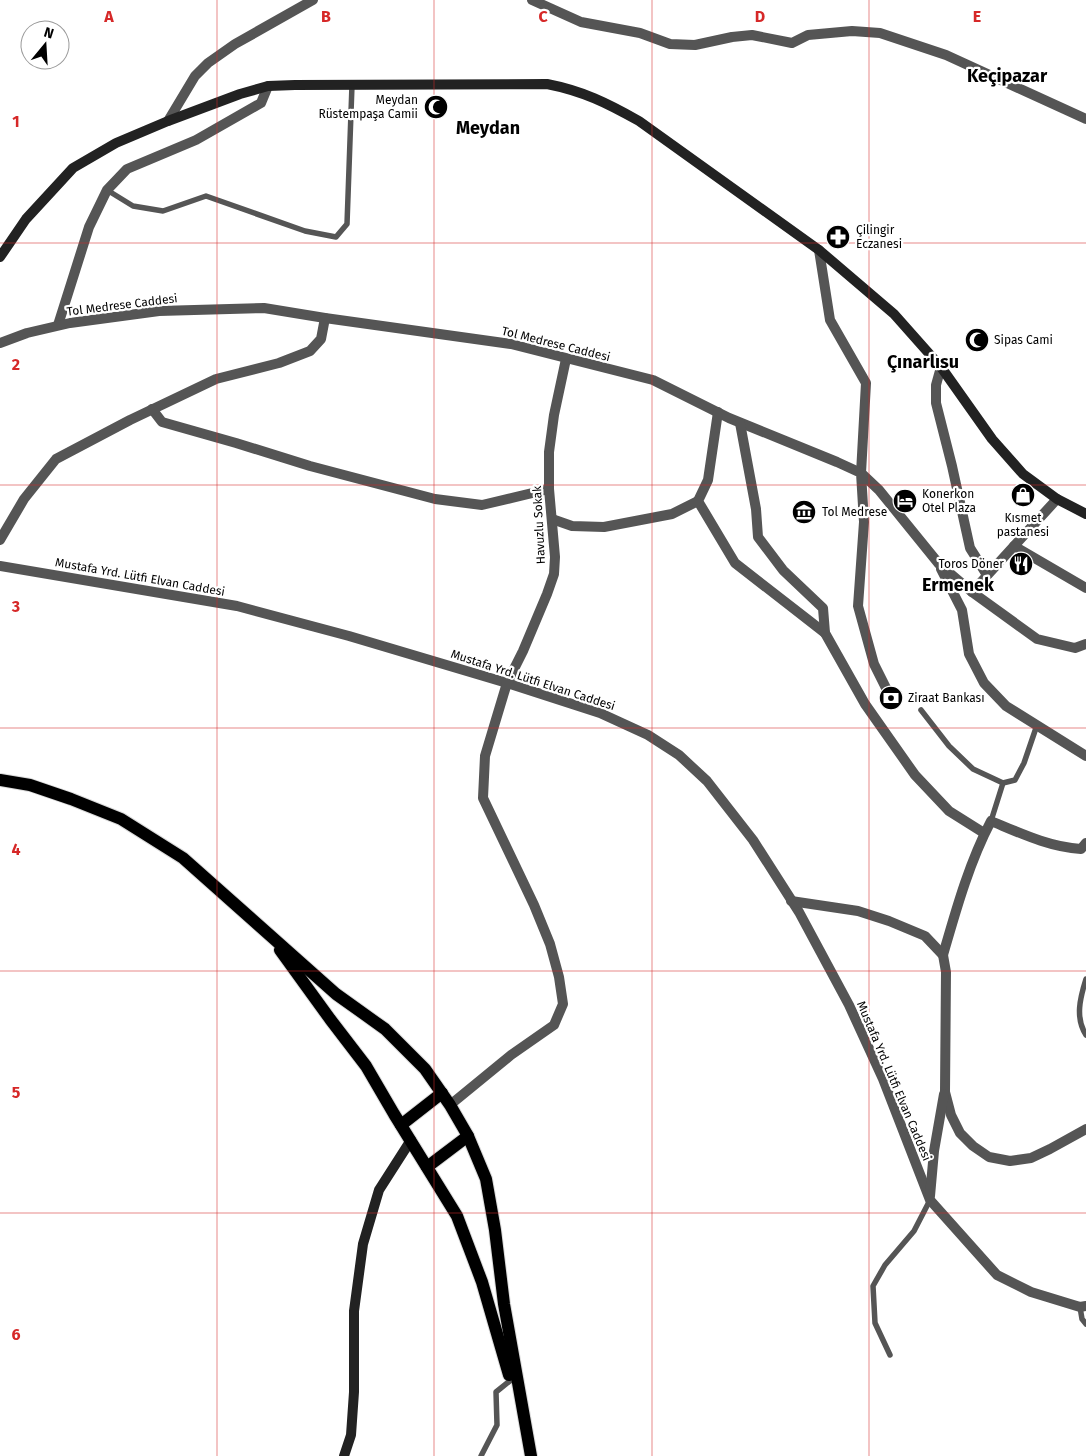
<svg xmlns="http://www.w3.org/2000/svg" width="1086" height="1456" viewBox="0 0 1086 1456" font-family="'Fira Sans',sans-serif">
	<rect width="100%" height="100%" fill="#fff"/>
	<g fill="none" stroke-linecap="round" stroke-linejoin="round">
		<g stroke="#dbdbdb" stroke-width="14">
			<g id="primary">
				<polyline points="0,780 30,785 71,799 121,819 183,858 336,994 385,1029 425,1069 450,1105 468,1136 486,1179 495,1230 504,1304 531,1456"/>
				<polyline points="280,950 330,1019 366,1066 394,1114 457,1216 482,1282 509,1375"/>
				<polyline points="401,1125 442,1093"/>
				<polyline points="427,1167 468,1136"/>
			</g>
		</g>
		<g stroke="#555" stroke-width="5.5">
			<polyline points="107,190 133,206 163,211 206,196 305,231 336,237 347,224 352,85"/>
			<polyline points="921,710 949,746 973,769 1003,783"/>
			<polyline points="991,821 1003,783 1015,780 1024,763 1037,725"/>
			<path d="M1086,979C1080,998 1075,1018 1086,1035"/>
			<polyline points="1080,1307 1082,1319 1086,1324"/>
			<polyline points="890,1355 875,1323 873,1286 885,1265 914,1231 930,1200"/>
			<polyline points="481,1456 497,1425 496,1392 511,1380"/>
		</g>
		<g stroke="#555" stroke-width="10">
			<polyline points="532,0 581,22 640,33 670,44 695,45 732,37 752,35 792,43 808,35 852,31 880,33 946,55 1086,119"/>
			<polyline points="168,121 195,76 208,63 235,44 313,0"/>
			<polyline points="819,250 830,320 866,383 861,473 879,490 939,564 972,592 1037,639 1075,648 1086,644"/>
			<polyline points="58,325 89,227 107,190 127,169 196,140 261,103 268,86"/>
			<polyline points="0,343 27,333 70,323 159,311 264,308 325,318 511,344 653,380 729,418 837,462 861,473 864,522 858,606 874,664 891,698"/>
			<polyline points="941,367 936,385 936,403 952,466 970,548 987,575"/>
			<polyline points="152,409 162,422 236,443 310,466 435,499 482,505 549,489"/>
			<polyline points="718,412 708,480 698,501 735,563 825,633"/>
			<polyline points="740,423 756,509 758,537 783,570 823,608 825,633 865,704 915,775 949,811 984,833"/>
			<polyline points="552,519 572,526 604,527 672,514 698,501"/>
			<polyline points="0,540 24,499 56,459 130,420 216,379 279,363 310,351 321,339 325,318"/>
			<polyline points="1014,546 1086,588"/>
			<polyline points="0,566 237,606 349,636 507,683 600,713 648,735 679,755 707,781 753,840 799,912 849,1005 883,1079 930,1200 997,1275 1031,1292 1080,1307 1086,1306"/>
			<polyline points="941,569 962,610 969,654 984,683 1006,706 1086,756"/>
			<polyline points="972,592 1057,499"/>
			<polyline points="791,901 858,911 889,921 925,936 943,955 946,972 945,1092 951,1115 960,1133 973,1146 989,1157 1010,1161 1031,1158 1050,1149 1086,1129"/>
			<path d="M943,955C956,910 969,863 991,821C1020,833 1049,847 1081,849L1086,843"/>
			<polyline points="450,1105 511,1055 554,1025 563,1004 559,977 550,944 534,905 483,798 485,756 507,683 523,651 547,594 554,574 555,557 549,489 549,452 554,415 566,359"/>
			<polyline points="930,1196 934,1151 944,1094"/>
		</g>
		<g stroke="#222" stroke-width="10">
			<path d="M0,257L26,219L73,168L116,143L168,121L240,94L268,86L295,85L547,84C583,91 607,103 639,121L819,250L894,314L941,367L992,439L1023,474L1057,499L1086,514"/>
			<polyline points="344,1456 351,1435 354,1392 354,1311 363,1244 379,1190 411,1140"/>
		</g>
		<use href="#primary" stroke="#000" stroke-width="12"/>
	</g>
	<path fill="none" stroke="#d62828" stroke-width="1" stroke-opacity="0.55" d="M217,0V1456M434,0V1456M652,0V1456M869,0V1456M0,243H1086M0,485H1086M0,728H1086M0,971H1086M0,1213H1086"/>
	<defs>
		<g id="mosque-disc" transform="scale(1.25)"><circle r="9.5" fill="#000" stroke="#fff"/><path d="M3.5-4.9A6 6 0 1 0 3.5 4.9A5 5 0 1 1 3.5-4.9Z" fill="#fff"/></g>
		<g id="pharmacy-disc" transform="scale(1.25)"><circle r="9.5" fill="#000" stroke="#fff"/><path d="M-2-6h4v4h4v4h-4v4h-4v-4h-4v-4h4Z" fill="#fff"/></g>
		<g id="shop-disc" transform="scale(1.25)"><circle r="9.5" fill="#000" stroke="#fff"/><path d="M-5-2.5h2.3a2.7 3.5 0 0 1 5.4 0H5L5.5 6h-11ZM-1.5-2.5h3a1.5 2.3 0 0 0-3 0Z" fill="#fff"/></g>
		<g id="hotel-disc" transform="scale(1.25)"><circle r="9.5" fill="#000" stroke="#fff"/><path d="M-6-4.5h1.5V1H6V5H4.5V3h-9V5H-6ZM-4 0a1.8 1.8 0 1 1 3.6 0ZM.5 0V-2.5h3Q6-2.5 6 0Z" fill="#fff"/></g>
		<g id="museum-disc" transform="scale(1.25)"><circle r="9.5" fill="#000" stroke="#fff"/><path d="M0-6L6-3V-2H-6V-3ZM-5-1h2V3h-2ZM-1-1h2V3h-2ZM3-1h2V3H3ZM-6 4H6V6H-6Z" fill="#fff"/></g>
		<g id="restaurant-disc" transform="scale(1.25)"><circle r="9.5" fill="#000" stroke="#fff"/><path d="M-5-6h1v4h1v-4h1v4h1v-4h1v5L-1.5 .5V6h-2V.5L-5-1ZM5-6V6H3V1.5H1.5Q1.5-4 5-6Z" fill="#fff"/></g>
		<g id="bank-disc" transform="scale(1.25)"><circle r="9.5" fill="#000" stroke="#fff"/><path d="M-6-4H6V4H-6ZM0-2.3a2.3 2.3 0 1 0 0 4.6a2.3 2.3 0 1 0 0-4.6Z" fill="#fff"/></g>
	</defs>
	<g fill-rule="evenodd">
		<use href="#mosque-disc" x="436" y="107"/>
		<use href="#pharmacy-disc" x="838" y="237"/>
		<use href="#mosque-disc" x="977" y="340"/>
		<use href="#shop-disc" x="1023" y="495"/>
		<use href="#hotel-disc" x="905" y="501"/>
		<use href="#museum-disc" x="804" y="512"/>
		<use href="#restaurant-disc" x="1021" y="564"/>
		<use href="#bank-disc" x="891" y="698"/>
	</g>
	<g text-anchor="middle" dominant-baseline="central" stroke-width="4.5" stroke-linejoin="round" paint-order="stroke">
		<g font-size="12" fill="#000" stroke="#fff" text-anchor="start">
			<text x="418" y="100" text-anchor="end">Meydan<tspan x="418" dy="14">Rüstempaşa Camii</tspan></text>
			<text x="856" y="230">Çilingir<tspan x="856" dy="14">Eczanesi</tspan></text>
			<text x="994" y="340">Sipas Cami</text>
			<text x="922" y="494">Konerkon<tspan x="922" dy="14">Otel Plaza</tspan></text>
			<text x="822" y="512">Tol Medrese</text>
			<text x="1023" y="518" text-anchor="middle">Kısmet<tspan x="1023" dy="14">pastanesi</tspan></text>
			<text x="1004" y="564" text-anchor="end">Toros Döner</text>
			<text x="908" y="698">Ziraat Bankası</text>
		</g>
		<g font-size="12" fill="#000" stroke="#fff">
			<text transform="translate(122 305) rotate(-7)">Tol Medrese Caddesi</text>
			<text transform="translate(556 344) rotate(14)">Tol Medrese Caddesi</text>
			<text transform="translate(539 525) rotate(-93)">Havuzlu Sokak</text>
			<text transform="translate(140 577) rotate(10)">Mustafa Yrd. Lütfi Elvan Caddesi</text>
			<text transform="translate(533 680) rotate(18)">Mustafa Yrd. Lütfi Elvan Caddesi</text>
			<text transform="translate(894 1081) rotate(67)">Mustafa Yrd. Lütfi Elvan Caddesi</text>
		</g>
		<g font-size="18" font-weight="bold" fill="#000" stroke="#fff">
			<text x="1007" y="76">Keçipazar</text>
			<text x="488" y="128">Meydan</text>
			<text x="923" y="362">Çınarlısu</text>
			<text x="958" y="585">Ermenek</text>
		</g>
	</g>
	<g font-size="16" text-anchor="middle" font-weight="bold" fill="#d62828" stroke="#fff" stroke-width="4.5" stroke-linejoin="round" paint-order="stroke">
		<text x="109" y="22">A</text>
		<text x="326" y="22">B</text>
		<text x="543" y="22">C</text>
		<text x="760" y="22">D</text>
		<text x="977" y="22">E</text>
		<text x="16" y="127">1</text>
		<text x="16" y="370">2</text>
		<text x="16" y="612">3</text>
		<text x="16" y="855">4</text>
		<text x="16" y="1098">5</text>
		<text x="16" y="1340">6</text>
	</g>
	<g transform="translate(45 45) rotate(18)"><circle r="24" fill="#ffffff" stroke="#999999"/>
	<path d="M0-4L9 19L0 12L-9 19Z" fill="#000000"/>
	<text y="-8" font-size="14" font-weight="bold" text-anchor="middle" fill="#000000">N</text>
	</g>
</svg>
